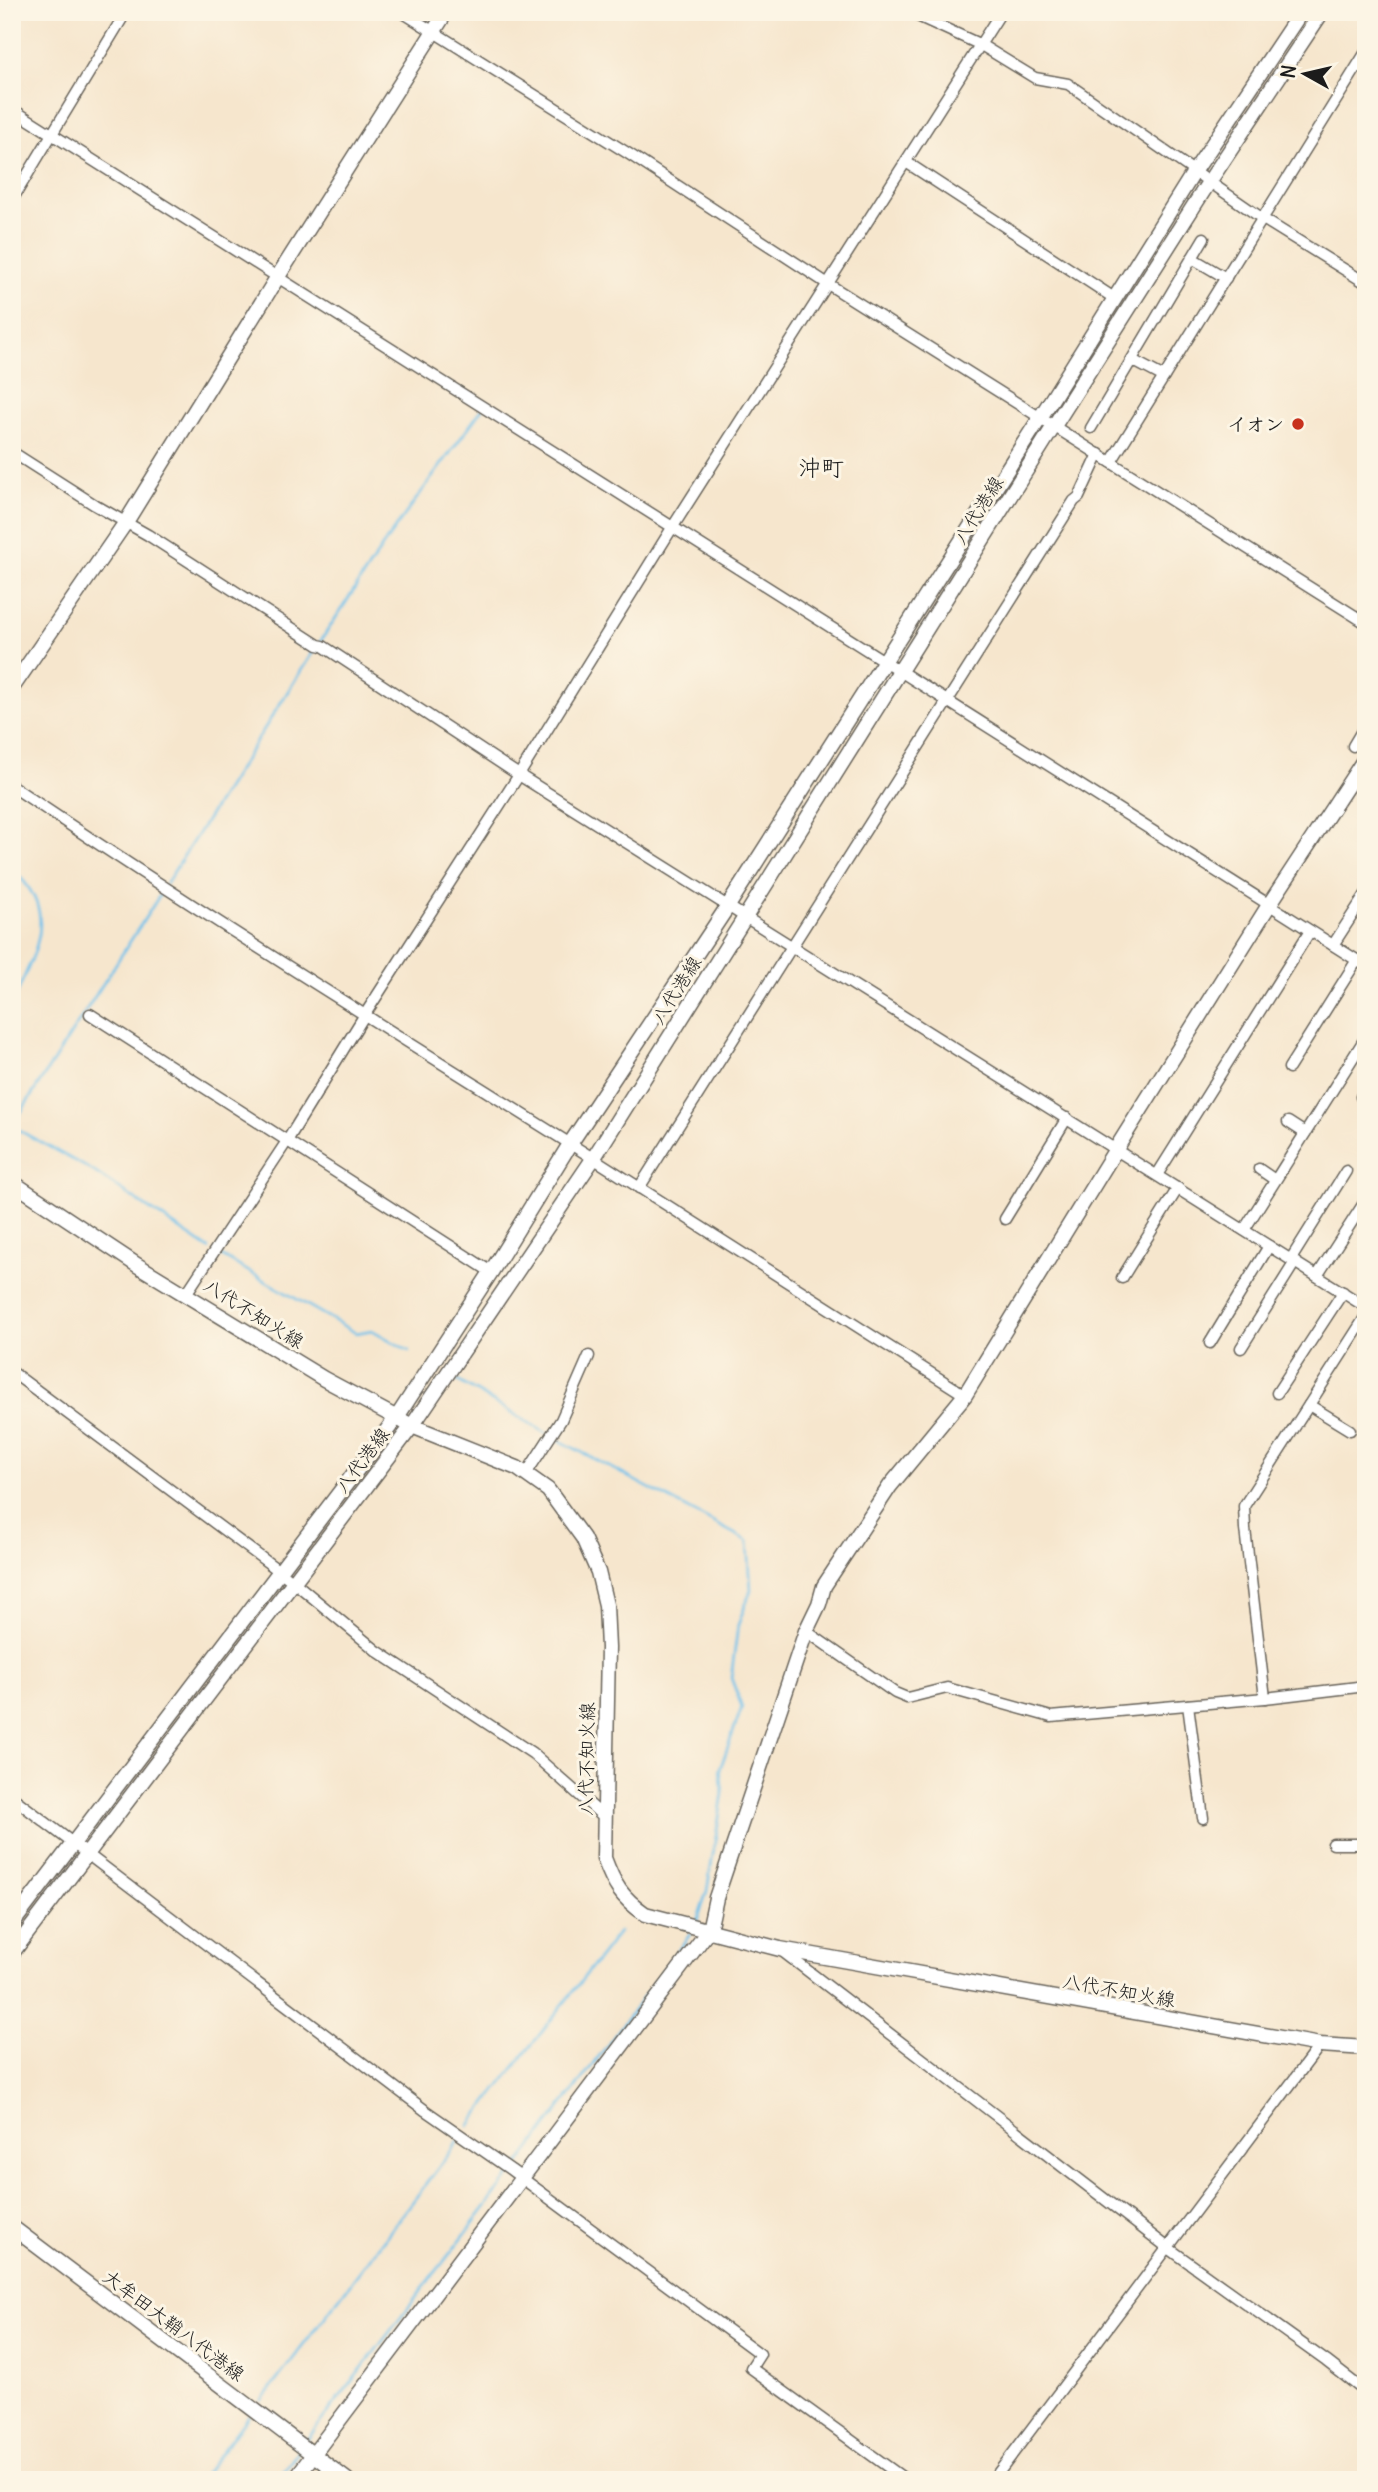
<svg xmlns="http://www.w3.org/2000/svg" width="1378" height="2492" viewBox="0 0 1378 2492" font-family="Delius,'Klee One',sans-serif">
	<rect width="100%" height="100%" fill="#fcf5e5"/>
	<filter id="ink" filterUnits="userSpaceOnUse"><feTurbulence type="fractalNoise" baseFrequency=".0143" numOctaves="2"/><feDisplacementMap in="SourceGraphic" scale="14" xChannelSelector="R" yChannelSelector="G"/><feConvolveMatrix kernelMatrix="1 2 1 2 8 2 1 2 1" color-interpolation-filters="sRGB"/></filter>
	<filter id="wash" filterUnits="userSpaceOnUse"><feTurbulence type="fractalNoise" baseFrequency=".00686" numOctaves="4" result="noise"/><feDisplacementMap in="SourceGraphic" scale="28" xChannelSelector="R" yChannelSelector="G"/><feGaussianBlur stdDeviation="1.57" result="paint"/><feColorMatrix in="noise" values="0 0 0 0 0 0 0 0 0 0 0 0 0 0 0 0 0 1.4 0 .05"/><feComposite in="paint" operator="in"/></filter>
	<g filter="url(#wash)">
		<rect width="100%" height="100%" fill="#f6e6cd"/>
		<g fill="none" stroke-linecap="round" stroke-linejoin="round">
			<g stroke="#6fc1eb" stroke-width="2.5">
				<polyline points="320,642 388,538 482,409"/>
				<path d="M12,869C62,914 34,953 12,1004"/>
				<polyline points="166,884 316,647"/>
				<polyline points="12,1126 163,890"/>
				<polyline points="13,1127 93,1171 209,1249"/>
				<polyline points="218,1254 356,1333 372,1330 409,1351"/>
				<polyline points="453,1378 546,1433"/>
				<polyline points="555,1438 748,1541 751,1590 738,1625 731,1678 742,1707 720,1769 723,1793 707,1891 697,1921"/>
				<polyline points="469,2126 619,1932"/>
				<polyline points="515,2169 691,1933"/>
				<polyline points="261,2401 458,2142"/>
				<polyline points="306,2441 511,2174"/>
				<polyline points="200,2480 249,2415"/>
				<polyline points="277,2480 300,2449"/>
			</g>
		</g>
	</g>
	<g filter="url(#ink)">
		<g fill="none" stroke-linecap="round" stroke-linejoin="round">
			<g stroke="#68635a" stroke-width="13">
				<g id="street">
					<polyline points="402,12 629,154 828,284 1366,623"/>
					<polyline points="909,12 981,45 1035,78 1068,84 1263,219 1366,283"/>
					<polyline points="12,109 1366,966"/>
					<polyline points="906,162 1114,298"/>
					<polyline points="12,200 126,12"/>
					<polyline points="1192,258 1226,278"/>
					<polyline points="1132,360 1164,377"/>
					<polyline points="1091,428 1204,238"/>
					<polyline points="12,452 95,505 148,535 318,645 323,646 519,775 1366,1307"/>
					<polyline points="1111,462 1366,52"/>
					<polyline points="1353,746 1366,724"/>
					<path d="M12,786C204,916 400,1037 596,1160C719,1238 842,1317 965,1395"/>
					<polyline points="1333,945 1366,894"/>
					<polyline points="90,1014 491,1272"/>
					<polyline points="1289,1068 1357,960"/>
					<polyline points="1361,1097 1366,1088"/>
					<polyline points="1288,1122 1305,1133"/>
					<polyline points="1259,1169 1275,1180"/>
					<polyline points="1157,1175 1310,931"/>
					<polyline points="639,1188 1074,501 1079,497 1099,454"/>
					<polyline points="1005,1219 1067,1118"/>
					<polyline points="1244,1230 1366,1037"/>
					<polyline points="1291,1259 1346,1171"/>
					<polyline points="1317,1276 1366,1200"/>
					<polyline points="1122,1278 1178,1188"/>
					<polyline points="186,1294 287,1141 364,1016 519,775 672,528 1001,12"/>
					<polyline points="1210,1343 1269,1246"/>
					<polyline points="1241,1348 1295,1262"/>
					<polyline points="12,1372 294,1582 377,1651 532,1753 604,1817"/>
					<polyline points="1277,1393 1343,1292"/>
					<polyline points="1309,1405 1350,1430"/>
					<polyline points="526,1474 561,1420 589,1356"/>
					<polyline points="806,1631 895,1693 907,1698 947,1688 1051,1717 1265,1698 1366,1686"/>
					<polyline points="1265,1698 1245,1529 1244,1506 1366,1316"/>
					<polyline points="1188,1705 1203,1818"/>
					<polyline points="12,1797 426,2111 511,2170 760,2354 751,2368 906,2480"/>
					<polyline points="1333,1844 1366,1844"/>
					<polyline points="782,1951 1167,2247 1326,2361 1366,2392"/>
					<polyline points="993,2480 1320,2045"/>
				</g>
			</g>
			<g stroke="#68635a" stroke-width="17">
				<g id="secondary">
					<polyline points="12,688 126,522 277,278 446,12"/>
					<path d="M12,1182L137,1265L324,1379L412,1426L517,1468L548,1490L583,1538L598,1572L606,1605L608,1648L604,1858C614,1885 621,1897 645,1914L780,1949L1320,2045L1366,2048"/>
					<polyline points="12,1924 397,1417 491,1272 570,1144 728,906 1040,418 1194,172 1301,12"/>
					<polyline points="12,1953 412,1426 593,1159 1054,426 1209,182 1322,12"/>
					<polyline points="12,2227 347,2480"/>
					<polyline points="294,2480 709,1930 716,1898 806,1631 819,1604 824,1586 890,1486 965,1395 1116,1149 1269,905 1366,757"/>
				</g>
			</g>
			<use href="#street" stroke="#fff" stroke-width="10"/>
			<use href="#secondary" stroke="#fff" stroke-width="14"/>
		</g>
	</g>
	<circle fill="#c8321e" stroke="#fcf5e5" stroke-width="2.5" cx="1298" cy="424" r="7"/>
	<g text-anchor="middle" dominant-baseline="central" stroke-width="6" stroke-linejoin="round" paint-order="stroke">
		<g font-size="19" font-weight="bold" fill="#1c1c1c" stroke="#fcf5e5" text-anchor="end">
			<text x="1284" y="424">イオン</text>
		</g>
		<g font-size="19" fill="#1c1c1c" stroke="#fcf5e5">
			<text transform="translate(978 510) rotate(-58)">八代港線</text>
			<text transform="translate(676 990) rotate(-58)">八代港線</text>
			<text transform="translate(254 1313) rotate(32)">八代不知火線</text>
			<text transform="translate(362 1460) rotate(-53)">八代港線</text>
			<text transform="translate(586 1759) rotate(-89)">八代不知火線</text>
			<text transform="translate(1119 1990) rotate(10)">八代不知火線</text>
			<text transform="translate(174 2325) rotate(37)">大牟田大鞘八代港線</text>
		</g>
		<g font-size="23" fill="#1c1c1c" stroke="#fcf5e5">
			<text x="821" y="467">沖町</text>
		</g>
	</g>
	<rect width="1378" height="2492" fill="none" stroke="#fcf5e5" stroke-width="42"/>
	<g transform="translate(1305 74) rotate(278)" stroke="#fcf5e5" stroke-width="5" paint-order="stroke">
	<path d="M0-5L12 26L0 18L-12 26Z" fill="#1c1c1c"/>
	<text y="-10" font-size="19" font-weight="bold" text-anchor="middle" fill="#1c1c1c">N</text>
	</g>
</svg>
